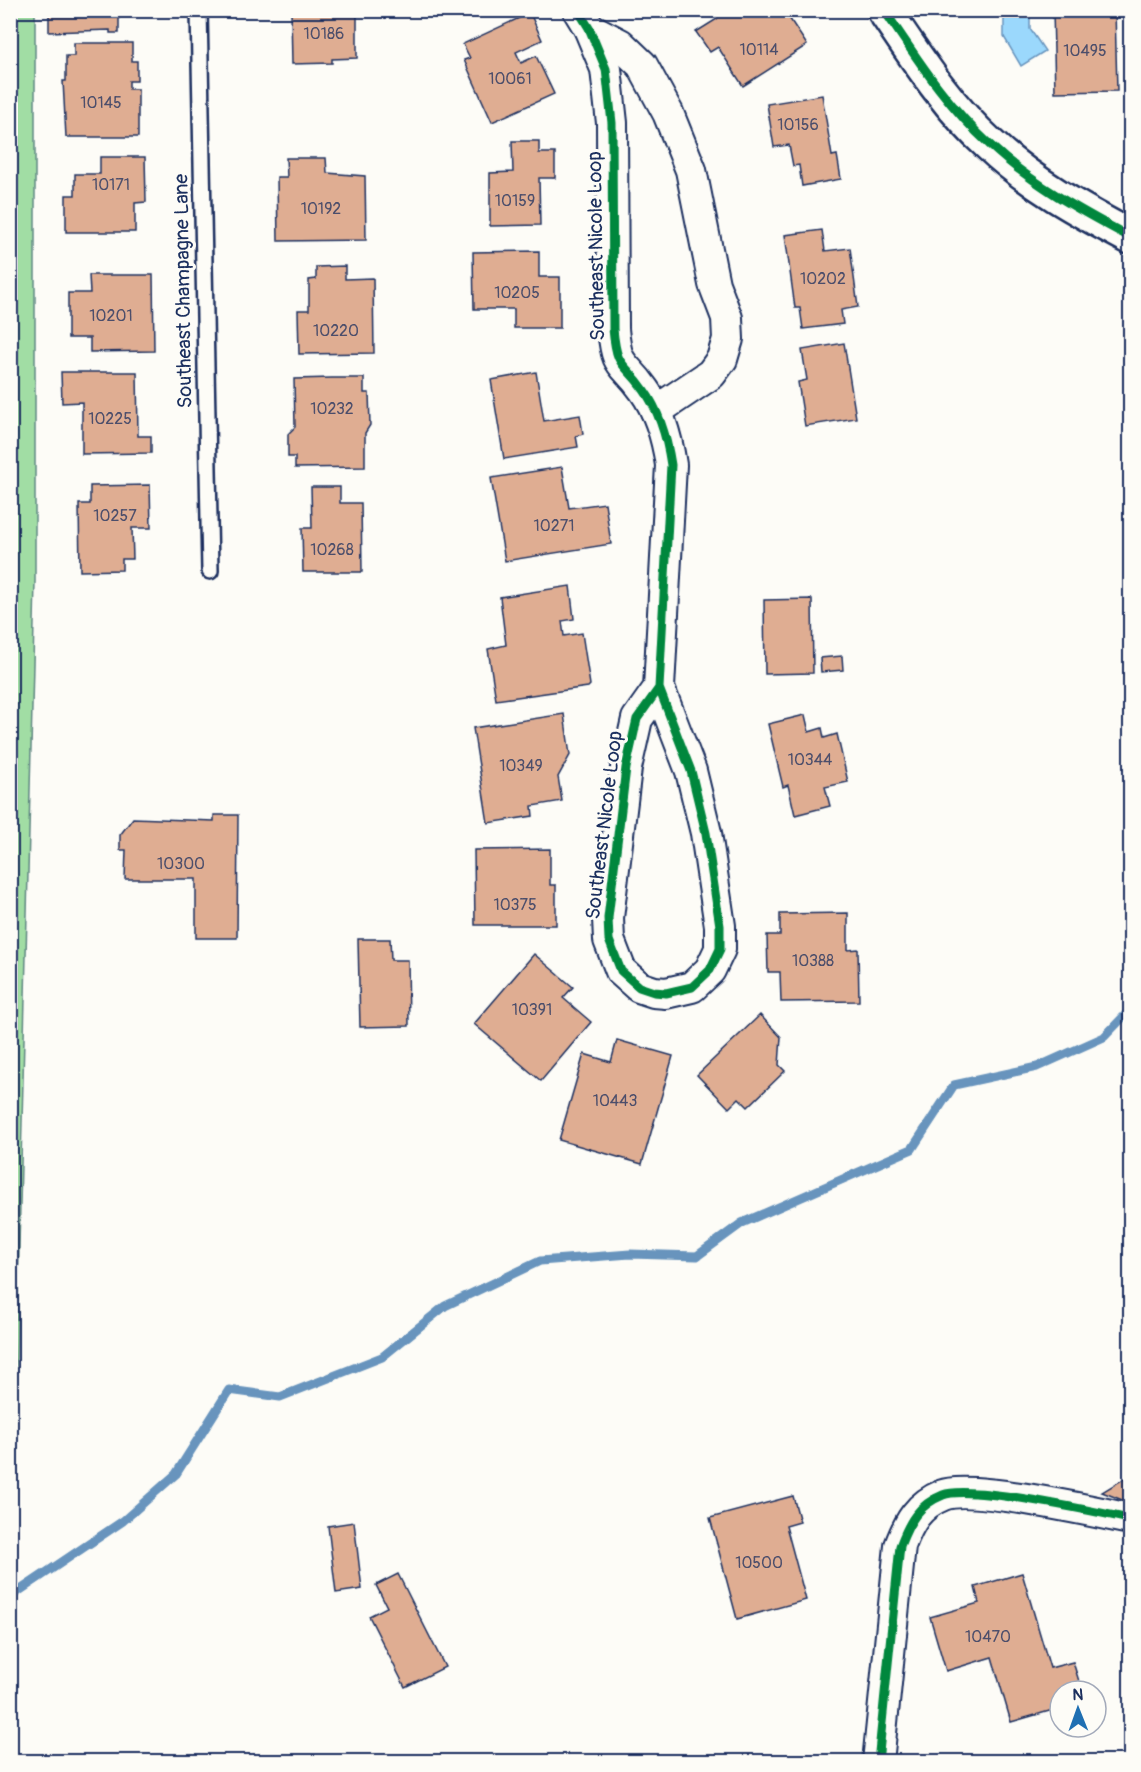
<svg xmlns="http://www.w3.org/2000/svg" width="1141" height="1772" viewBox="0 0 1141 1772" font-family="Pangolin,sans-serif">
	<rect width="100%" height="100%" fill="#fdfcf7"/>
	<filter id="ink" filterUnits="userSpaceOnUse"><feTurbulence type="fractalNoise" baseFrequency=".0167" numOctaves="2"/><feDisplacementMap in="SourceGraphic" scale="12" xChannelSelector="R" yChannelSelector="G"/><feConvolveMatrix kernelMatrix="1 2 1 2 8 2 1 2 1" color-interpolation-filters="sRGB"/></filter>
	<g filter="url(#ink)">
		<polygon fill="#a1dda4" stroke="#5e8681" stroke-width="1.5" points="10,11 35,11 35,581 14,1455 11,1455"/>
		<polygon fill="#9bd8fc" stroke="#6894bd" stroke-width="1.5" points="1004,11 1030,11 1030,29 1045,51 1021,66 1004,37"/>
		<g fill="none" stroke-linecap="round" stroke-linejoin="round">
			<polyline stroke="#6894bd" stroke-width="9" points="10,1597 123,1521 176,1474 229,1390 280,1397 382,1357 445,1306 540,1261 630,1254 697,1256 742,1223 912,1149 954,1085 1037,1067 1104,1037 1130,1010"/>
		</g>
		<g fill="#dfad92" stroke="#1b2f5e" stroke-width="1.5">
			<polygon points="49,10 126,10 126,13 119,13 119,33 110,33 110,30 49,32"/>
			<polygon points="357,10 357,58 332,59 332,63 292,64 291,11"/>
			<polygon points="712,10 784,10 807,45 743,86 718,47 710,52 696,32 717,19"/>
			<polygon points="1053,10 1115,10 1117,91 1055,92"/>
			<polygon points="530,13 542,40 516,52 521,63 536,56 554,94 492,122 464,60 470,58 463,44"/>
			<polygon points="74,43 132,43 132,61 137,61 137,81 129,81 129,89 138,89 138,137 66,137 63,81 66,81 66,56 74,56"/>
			<polygon points="822,95 832,156 837,155 841,179 802,186 799,165 793,166 789,145 774,147 767,104"/>
			<polygon points="512,141 539,141 539,153 555,153 555,178 539,178 540,225 490,226 490,173 513,172"/>
			<polygon points="100,157 145,157 146,202 135,203 135,232 66,232 66,195 75,195 75,174 100,174"/>
			<polygon points="286,158 326,158 327,173 365,176 366,240 278,241 277,177 287,177"/>
			<polygon points="822,230 825,251 850,248 858,307 841,310 843,324 803,329 800,308 795,308 785,235"/>
			<polygon points="539,251 539,277 560,277 560,328 514,328 514,309 474,309 473,252"/>
			<polygon points="345,266 345,279 373,278 374,353 299,354 298,310 309,310 309,280 316,279 316,267"/>
			<polygon points="89,275 153,275 154,351 90,352 90,338 68,338 68,293 90,293"/>
			<polygon points="844,343 856,418 805,426 798,382 807,380 802,350"/>
			<polygon points="61,372 137,372 138,436 151,436 151,453 82,454 82,402 62,403"/>
			<polygon points="536,372 544,421 580,415 583,434 576,436 578,447 504,459 491,380"/>
			<polygon points="332,378 364,378 364,393 369,393 370,425 365,433 365,467 295,468 295,457 288,457 288,434 295,427 294,379"/>
			<polygon points="562,467 569,508 605,503 611,544 505,561 491,478"/>
			<polygon points="150,485 151,528 132,528 133,559 122,559 122,570 80,571 79,504 90,504 90,486"/>
			<polygon points="311,487 340,487 340,503 361,503 362,572 303,572 302,528 312,528"/>
			<polygon points="570,586 574,619 562,621 564,636 582,633 590,685 588,687 496,700 488,649 506,645 500,597"/>
			<polygon points="812,599 813,673 765,674 764,600"/>
			<polygon points="842,656 843,670 821,672 820,658"/>
			<polygon points="564,714 570,755 558,777 562,801 532,806 533,816 488,823 473,728"/>
			<polygon points="805,715 809,732 822,728 824,738 837,734 848,782 825,787 830,806 795,815 788,785 783,787 768,724"/>
			<polygon points="214,815 238,815 237,938 196,938 196,879 125,879 126,850 120,850 120,835 133,818 214,821"/>
			<polygon points="550,849 550,885 556,885 556,925 475,925 474,850"/>
			<polygon points="848,913 848,950 858,949 859,1001 781,1002 780,972 768,972 767,935 780,935 780,914"/>
			<polygon points="358,939 390,939 391,960 408,960 409,1026 360,1027"/>
			<polygon points="534,954 573,987 563,998 591,1022 541,1081 474,1024"/>
			<polygon points="760,1015 781,1037 779,1065 785,1071 748,1107 739,1098 729,1108 697,1075"/>
			<polygon points="617,1040 673,1056 642,1164 559,1140 584,1054 611,1062"/>
			<polygon points="1130,1475 1130,1503 1102,1492"/>
			<polygon points="793,1496 800,1522 786,1526 806,1600 737,1619 710,1518"/>
			<polygon points="354,1522 362,1589 336,1593 328,1526"/>
			<polygon points="1022,1573 1050,1668 1073,1662 1082,1691 1060,1691 1060,1708 1011,1722 992,1657 946,1671 930,1617 979,1603 975,1587"/>
			<polygon points="398,1574 445,1667 405,1687 369,1616 387,1607 376,1585"/>
		</g>
		<g fill="none" stroke-linecap="round" stroke-linejoin="round">
			<g stroke="#1b2f5e" stroke-width="20">
				<polyline id="service" points="199,10 210,571"/>
			</g>
			<g stroke="#1b2f5e" stroke-width="34">
				<g id="minor">
					<path d="M578,10L589,28L606,69L612,123L613,329C617,371 623,360 644,390C660,412 667,438 671,465L659,688L691,771L706,833L720,926V949L710,970L692,987L666,993L654,992L639,987L621,971L609,940L608,918L626,768L637,719L659,688"/>
					<polyline points="589,28 620,44 642,65 668,113 691,170 714,284 727,318 728,339 722,359 711,374 656,411"/>
					<path d="M878,1762L900,1546C909,1522 918,1505 943,1495C970,1484 1096,1512 1130,1519"/>
				</g>
			</g>
			<g stroke="#1b2f5e" stroke-width="38">
				<path id="secondary" d="M884,10C916,57 947,106 989,144C1030,183 1081,211 1130,237"/>
			</g>
			<use href="#service" stroke="#fdfcf7" stroke-width="15"/>
			<use href="#minor" stroke="#fdfcf7" stroke-width="30"/>
			<use href="#secondary" stroke="#fdfcf7" stroke-width="33"/>
			<g stroke="#fdfcf7" stroke-width="13">
				<g id="cycleway">
					<path d="M578,10L589,28L606,69L612,123L613,329C617,371 623,360 644,390C660,412 667,438 671,465L659,688L691,771L706,833L720,926V949L710,970L692,987L666,993L654,992L639,987L621,971L609,940L608,918L626,768L637,719L659,688"/>
					<path d="M884,10C916,57 947,106 989,144C1030,183 1081,211 1130,237"/>
					<path d="M878,1762L900,1546C909,1522 918,1505 943,1495C970,1484 1096,1512 1130,1519"/>
				</g>
			</g>
			<use href="#cycleway" stroke="#00873e" stroke-width="9"/>
		</g>
	</g>
	<g text-anchor="middle" dominant-baseline="central" stroke-width="6" stroke-linejoin="round" paint-order="stroke">
		<g font-size="16" fill="#4c4e6b">
			<text x="324" y="34">10186</text>
			<text x="759" y="50">10114</text>
			<text x="1085" y="51">10495</text>
			<text x="510" y="79">10061</text>
			<text x="101" y="103">10145</text>
			<text x="798" y="125">10156</text>
			<text x="111" y="185">10171</text>
			<text x="515" y="201">10159</text>
			<text x="321" y="209">10192</text>
			<text x="823" y="279">10202</text>
			<text x="517" y="293">10205</text>
			<text x="111" y="316">10201</text>
			<text x="336" y="331">10220</text>
			<text x="332" y="409">10232</text>
			<text x="110" y="419">10225</text>
			<text x="115" y="516">10257</text>
			<text x="554" y="526">10271</text>
			<text x="332" y="550">10268</text>
			<text x="810" y="760">10344</text>
			<text x="521" y="766">10349</text>
			<text x="181" y="864">10300</text>
			<text x="515" y="905">10375</text>
			<text x="813" y="961">10388</text>
			<text x="532" y="1010">10391</text>
			<text x="615" y="1101">10443</text>
			<text x="759" y="1563">10500</text>
			<text x="988" y="1637">10470</text>
		</g>
		<g font-size="20" fill="#1b2f5e" stroke="#fdfcf7">
			<text transform="translate(596 246) rotate(-91)">Southeast Nicole Loop</text>
			<text transform="translate(183 291) rotate(-91)">Southeast Champagne Lane</text>
			<text transform="translate(604 825) rotate(-83)">Southeast Nicole Loop</text>
		</g>
	</g>
	<rect width="1141" height="1772" fill="none" stroke="#fdfcf7" stroke-width="36"/>
	<rect x="18" y="18" width="1105" height="1736" fill="none" stroke="#1b2f5e" stroke-width="2" filter="url(#ink)"/>
	<g transform="translate(1078 1709) rotate(359)"><circle r="28" fill="#fdfcf7" stroke="#a3aaba" stroke-width="1.5"/>
	<path d="M0-4.5L10 22L0 15L-10 22Z" fill="#1f6fb2"/>
	<text y="-9" font-size="16" font-weight="bold" text-anchor="middle" fill="#1b2f5e">N</text>
	</g>
</svg>
